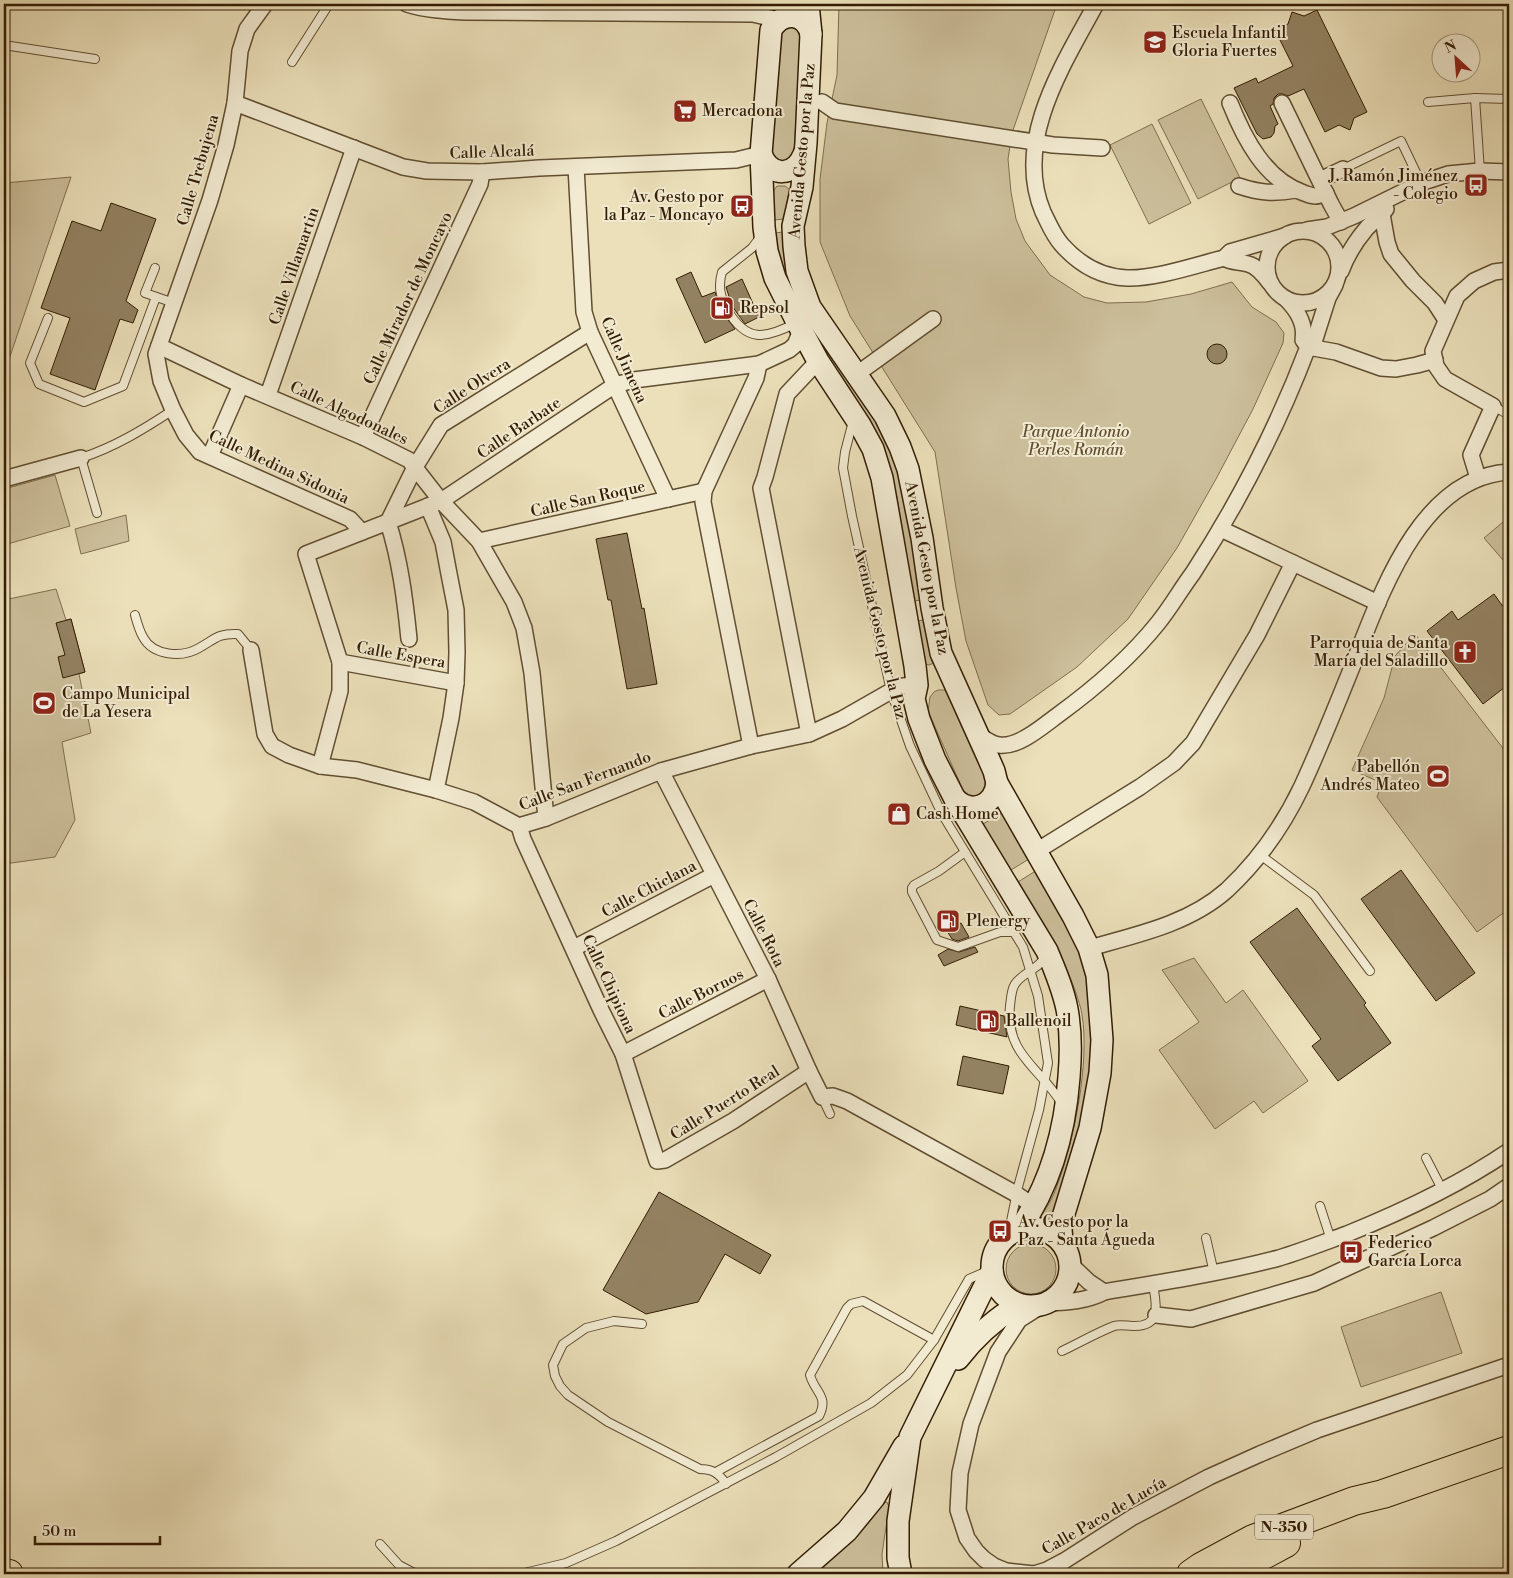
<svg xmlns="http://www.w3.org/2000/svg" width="1513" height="1578" viewBox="0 0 1513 1578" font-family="'Libre Bodoni',serif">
	<rect width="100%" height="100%" fill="#ebe0ba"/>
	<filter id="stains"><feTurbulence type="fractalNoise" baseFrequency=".004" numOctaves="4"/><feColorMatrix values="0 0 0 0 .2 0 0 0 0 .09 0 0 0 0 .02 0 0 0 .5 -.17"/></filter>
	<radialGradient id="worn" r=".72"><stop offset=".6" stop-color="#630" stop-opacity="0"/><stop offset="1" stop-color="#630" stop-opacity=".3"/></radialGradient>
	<g fill="#ccbf9b" stroke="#806e4f">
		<polygon points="839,4 1057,4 1012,133 1008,159 1011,192 1016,219 1025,241 1050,275 1084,297 1107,303 1146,302 1191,294 1232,282 1252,307 1276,322 1284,333 1283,343 1253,409 1216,479 1177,548 1128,619 1077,667 1010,714 999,715 988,705 966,641 956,588 935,452 850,316 820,242 820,179 827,123 837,75"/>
		<polygon points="792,26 798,29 801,34 794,154 786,163 778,162 769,152 781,31"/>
		<polygon points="1201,99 1240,178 1198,199 1158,120"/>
		<polygon points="1152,124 1191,203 1149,224 1110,145"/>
		<polygon points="71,177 4,374 4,183"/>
		<path d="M777,186H785L789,189L785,219L773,220C773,209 769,194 777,186Z"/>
		<polygon points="783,232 889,447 901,475 922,600 914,601 897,497 887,465 818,347 778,260 775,233"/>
		<polygon points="55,475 70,526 4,545 4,489"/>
		<polygon points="126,515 129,541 81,554 75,529"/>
		<polygon points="1509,517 1509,567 1484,538"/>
		<polygon points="56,589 66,620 71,619 85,672 79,674 91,733 62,742 75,820 55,857 4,864 4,600"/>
		<polygon points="929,619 936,659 934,663 929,665 925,664 917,621"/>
		<polygon points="1415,634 1509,756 1509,909 1477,932 1377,797 1382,783 1352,770 1384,698 1395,656"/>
		<polygon points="938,690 944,690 949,693 987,779 987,788 977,797 970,796 963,790 928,711 930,697 934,692"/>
		<polygon points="1002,813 1029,859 1011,870 983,824"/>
		<path d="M1037,870L1048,889L1086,964L1092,1006L1091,1072L1077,1144L1050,1223L1039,1219C1046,1209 1053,1198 1057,1186C1074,1141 1090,1062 1082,1015C1081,1007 1078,1000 1076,993C1063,954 1038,918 1018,882Z"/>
		<polygon points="1194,958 1226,1003 1243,990 1308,1081 1263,1113 1254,1101 1215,1129 1159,1050 1199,1022 1162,970"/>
		<circle cx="1031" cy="1269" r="25"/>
		<polygon points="1441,1292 1462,1353 1361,1387 1341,1327"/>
		<polygon points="887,1502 889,1507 882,1554 883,1574 812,1574 883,1503"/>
	</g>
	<g fill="#938262" stroke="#331d03">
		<polygon points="1317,10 1367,112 1354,118 1350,130 1339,125 1325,132 1304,89 1288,96 1283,94 1278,94 1274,98 1273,104 1270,106 1278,124 1275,126 1274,133 1271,137 1263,139 1257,134 1234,88 1256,78 1258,83 1293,66 1275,30 1288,24 1292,12 1304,16"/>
		<polygon points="111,203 156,219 126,301 138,310 133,323 120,319 95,390 50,374 70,318 41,308 72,221 101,231"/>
		<polygon points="691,272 702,297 715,292 722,312 735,329 705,343 676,279"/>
		<polygon points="742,279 759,317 745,324 732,306 726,287"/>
		<circle cx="1217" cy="354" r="10"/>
		<polygon points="627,533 642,609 644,608 657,684 627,689 611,600 608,600 596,539"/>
		<polygon points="1494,594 1509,615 1509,684 1483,704 1427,631 1452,611 1458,620"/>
		<polygon points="71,619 85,672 63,678 58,657 65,655 56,623"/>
		<polygon points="1401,870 1475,973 1436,1001 1361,899"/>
		<polygon points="1297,908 1366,1003 1364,1005 1391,1043 1338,1081 1312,1046 1321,1039 1250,942"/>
		<polygon points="961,923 969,937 958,941 952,939 947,931"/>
		<polygon points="975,947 978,952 944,966 938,955 948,949 959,952"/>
		<polygon points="960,1006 1004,1016 1007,1037 956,1025"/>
		<polygon points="963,1056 1009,1066 1003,1094 957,1085"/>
		<polygon points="659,1192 771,1255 760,1274 725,1254 698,1302 646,1314 603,1290"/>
	</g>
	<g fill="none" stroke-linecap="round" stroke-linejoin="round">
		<g stroke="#614e31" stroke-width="10">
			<g id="lane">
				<polyline points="4,45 95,59"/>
				<polyline points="292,62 329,4"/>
				<polyline points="1475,98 1480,171"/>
				<polyline points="1428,102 1475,98 1508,99"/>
				<polyline points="1343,169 1401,141 1421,183"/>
				<path d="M761,236L752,248L722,272C718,286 720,296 727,309C746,343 765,339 796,323"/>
				<polyline points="155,268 145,293 174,303"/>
				<polyline points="48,318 30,363 39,384 84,402 123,386 156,297"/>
				<polyline points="1493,406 1509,415"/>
				<polyline points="853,421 845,452 843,468 852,516 891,691 910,746 942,814 1023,947 1038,996 1048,1063 1039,1110 1018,1187 1008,1236"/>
				<path d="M97,513L81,458C115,447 144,429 173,410"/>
				<path d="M135,615C137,622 139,630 143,637C153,656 182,658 199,648C215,639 218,633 238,634L251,650"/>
				<polyline points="965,852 939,871 914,885 912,888 912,892 937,940 958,947 1000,932 1014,932"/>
				<polyline points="1259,854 1314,895 1370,971"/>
				<path d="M1045,956C1040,969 1023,972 1015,984C1011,990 1011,999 1010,1006C1005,1055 1041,1068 1062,1104"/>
				<polyline points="822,1097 830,1114"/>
				<polyline points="1426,1158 1443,1191"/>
				<polyline points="1320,1206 1331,1240"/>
				<polyline points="1206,1238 1214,1273"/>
				<path d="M642,1324L614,1321L586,1328L563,1344L553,1365L555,1376L560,1386L568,1395L608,1422L700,1469C712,1469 719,1473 726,1484"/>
				<path d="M1062,1351C1079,1343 1096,1333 1114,1326C1120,1324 1127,1326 1133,1326C1163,1327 1156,1303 1153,1284"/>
				<path d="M716,1472L819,1416C829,1396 815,1393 810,1375L847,1308L851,1304L863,1301L934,1340"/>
				<polyline points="380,1544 399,1565 416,1574"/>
				<polyline points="520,1574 566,1563 616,1541 776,1457 871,1403 907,1375 934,1340 969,1279 985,1272"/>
			</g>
		</g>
		<g stroke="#614e31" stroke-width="18">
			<g id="street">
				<polyline points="265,4 247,29 240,51 235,103 226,145 210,200 156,354 161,381 173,410 186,435 200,452 350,519 362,532"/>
				<path d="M407,4C426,10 445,11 465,12L753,14L779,20"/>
				<path d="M1096,4C1063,65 1013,141 1043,212C1049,224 1053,235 1062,245C1079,264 1101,277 1127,278C1155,279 1196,265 1224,258L1230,252L1285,236"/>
				<polyline points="822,102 835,111 1053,145 1102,148"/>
				<polyline points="235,103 403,167 427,171 482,172 539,168 736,160 761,154"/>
				<path d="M1230,103C1244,138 1265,180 1304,193C1307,194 1311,196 1315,196C1318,196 1323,194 1326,193"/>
				<polyline points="1282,103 1331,204 1341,222"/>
				<polyline points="576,167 584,312 590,332 668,499"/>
				<polyline points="1320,180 1343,169"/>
				<path d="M1239,186C1260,193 1274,194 1296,190"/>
				<polyline points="1382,214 1387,242 1391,254 1413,281 1435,303 1446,320"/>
				<polyline points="1307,230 1327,227 1354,216 1421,183 1448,174 1480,171 1509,172"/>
				<circle cx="1303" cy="267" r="36"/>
				<path d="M1224,258C1232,263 1239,261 1248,264C1257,266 1264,275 1270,283"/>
				<path d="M1341,271C1347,255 1355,242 1366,229C1372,222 1380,217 1386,209"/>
				<path d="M1286,299C1297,310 1306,324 1303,340L1308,347"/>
				<polyline points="159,346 241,385 363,437 409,460 441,501 479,541 514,602 524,628 532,673 546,818"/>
				<polyline points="1308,347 1336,352 1381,368 1396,369 1417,365 1435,360"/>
				<polyline points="857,374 933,319"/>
				<polyline points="268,395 354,148"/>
				<polyline points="363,437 480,184 482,172"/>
				<polyline points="210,456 241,385"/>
				<polyline points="1478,478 1471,455 1493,406 1445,379 1436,366 1433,351 1457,296 1474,281 1494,272 1509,270"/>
				<polyline points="4,479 81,458"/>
				<polyline points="428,506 443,542 449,574 456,610 457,652 456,683 451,718 436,790"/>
				<polyline points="1221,529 1378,603"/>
				<polyline points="479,541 704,491"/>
				<path d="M409,639C405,599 400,560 388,522L415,467L441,425L590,332"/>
				<polyline points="251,650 265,734 272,746 289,755 320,766 357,770 436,790 474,802 519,826 546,818 661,771 751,746 809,734 842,719 891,691 903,686 917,685"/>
				<polyline points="340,662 456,683"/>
				<polyline points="809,734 761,488 765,477 787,394 818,361"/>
				<path d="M979,735C985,739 991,744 999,745C1018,748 1043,726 1058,715C1095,688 1130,658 1158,623C1171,607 1181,589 1193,573C1239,502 1278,426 1308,347L1314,342L1328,298L1335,285"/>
				<polyline points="751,746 703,502 704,491 756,378 759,364"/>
				<polyline points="320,766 340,691 340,662 306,554 441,501 615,385 634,380 759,364 789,350 795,345 801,330"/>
				<polyline points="661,771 768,979 809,1071 822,1097 833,1096 847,1101 1016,1194 1034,1206"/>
				<polyline points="519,826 523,839 601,1010 623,1054 657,1161 665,1160 733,1121 809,1071"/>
				<polyline points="1035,852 1140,787 1174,763 1193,743 1257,635 1293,563"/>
				<polyline points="574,948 714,875"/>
				<path d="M1089,948C1136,935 1189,924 1227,890C1258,861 1284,824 1302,786C1320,747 1336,707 1352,667C1380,597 1419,477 1509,472"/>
				<polyline points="623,1054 768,979"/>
				<polyline points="1071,1265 1089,1282 1104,1292"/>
				<path d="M1048,1303C1068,1302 1087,1301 1104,1292C1163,1282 1222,1273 1279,1258C1302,1251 1325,1242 1347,1234C1404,1211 1459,1185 1509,1151"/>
				<polyline points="1044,1304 1019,1320 998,1352 971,1424 960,1473 958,1510 967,1538 976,1551 984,1559 994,1566 1006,1571 1034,1574 1047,1570 1064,1561 1133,1517 1209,1477 1260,1454 1317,1430 1509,1365"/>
				<polyline points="1156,1315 1191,1319 1314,1283 1433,1228 1490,1199 1509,1186"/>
			</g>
		</g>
		<g stroke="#331d03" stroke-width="24">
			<g id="secondary">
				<polyline points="808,4 811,34 806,143 802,187 793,226 794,246 797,271 810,307 885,416 900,447 908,469 922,538 932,608 941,653 987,755 994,771 997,783 1073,916 1089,948 1097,975 1102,1040 1100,1073 1090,1128 1063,1217 1061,1229 1062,1242"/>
				<path d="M811,34C805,12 782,11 771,30L761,154L764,227L767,251L775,278L797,322L818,361L860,425L873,449L882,478L915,666L917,685L914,699L919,719L935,760L955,799L1047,951C1055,970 1063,989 1067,1009C1071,1031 1071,1054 1069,1077C1065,1132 1051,1184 1019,1230"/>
				<path d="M761,154C770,178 795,177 804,154"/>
				<path d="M955,799C972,815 994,806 997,783"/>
				<circle cx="1031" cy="1267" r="39"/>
				<path d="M958,1359C976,1336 994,1319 1019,1305"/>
				<polyline points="798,1574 847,1531 874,1498 904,1446"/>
				<polyline points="901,1574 898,1558 898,1521 910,1437 992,1271"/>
			</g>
		</g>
		<g stroke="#331d03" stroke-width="30">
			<g id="highway">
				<polyline points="4,1573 9,1574"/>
				<polyline points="1191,1574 1201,1567 1253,1539 1354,1501 1383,1494 1509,1450"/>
				<polyline points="1234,1574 1256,1559 1286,1543"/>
			</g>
		</g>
		<use href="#lane" stroke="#f2ebd2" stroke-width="8"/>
		<use href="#street" stroke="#f2ebd2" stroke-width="15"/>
		<use href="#secondary" stroke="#f2ebd2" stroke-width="21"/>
		<use href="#highway" stroke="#ebe0ba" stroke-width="28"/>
	</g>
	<defs>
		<g id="school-square" transform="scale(1.25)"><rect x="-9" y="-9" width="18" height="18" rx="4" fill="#8f2418" stroke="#f2ebd2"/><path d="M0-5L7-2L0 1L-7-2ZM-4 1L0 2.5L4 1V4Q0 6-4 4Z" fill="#fff"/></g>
		<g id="supermarket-square" transform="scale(1.25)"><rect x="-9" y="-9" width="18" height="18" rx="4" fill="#8f2418" stroke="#f2ebd2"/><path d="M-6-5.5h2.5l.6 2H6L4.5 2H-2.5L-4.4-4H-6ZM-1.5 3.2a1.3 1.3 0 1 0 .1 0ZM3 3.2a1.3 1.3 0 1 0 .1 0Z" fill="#fff"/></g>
		<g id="bus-square" transform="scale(1.25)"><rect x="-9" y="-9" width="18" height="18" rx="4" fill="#8f2418" stroke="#f2ebd2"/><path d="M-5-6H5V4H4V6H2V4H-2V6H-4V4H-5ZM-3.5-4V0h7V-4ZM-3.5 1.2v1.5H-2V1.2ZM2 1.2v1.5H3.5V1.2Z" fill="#fff"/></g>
		<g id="fuel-square" transform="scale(1.25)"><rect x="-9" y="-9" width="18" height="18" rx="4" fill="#8f2418" stroke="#f2ebd2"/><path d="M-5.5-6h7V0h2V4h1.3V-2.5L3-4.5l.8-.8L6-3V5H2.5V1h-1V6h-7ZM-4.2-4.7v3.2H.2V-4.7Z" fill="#fff"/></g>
		<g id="church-square" transform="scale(1.25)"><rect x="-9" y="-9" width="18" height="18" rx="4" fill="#8f2418" stroke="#f2ebd2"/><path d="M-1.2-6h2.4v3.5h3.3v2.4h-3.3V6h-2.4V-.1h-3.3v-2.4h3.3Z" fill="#fff"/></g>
		<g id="stadium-square" transform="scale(1.25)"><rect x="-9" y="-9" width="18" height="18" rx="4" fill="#8f2418" stroke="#f2ebd2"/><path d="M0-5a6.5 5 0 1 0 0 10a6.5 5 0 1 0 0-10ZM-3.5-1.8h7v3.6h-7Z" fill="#fff"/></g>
		<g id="shop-square" transform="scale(1.25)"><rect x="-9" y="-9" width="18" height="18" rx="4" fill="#8f2418" stroke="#f2ebd2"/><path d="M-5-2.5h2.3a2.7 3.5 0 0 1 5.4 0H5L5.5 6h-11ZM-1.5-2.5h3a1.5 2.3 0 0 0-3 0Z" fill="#fff"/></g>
	</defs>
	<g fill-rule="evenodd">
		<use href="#school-square" x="1155" y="42"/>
		<use href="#supermarket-square" x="685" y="111"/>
		<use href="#bus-square" x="1476" y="185"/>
		<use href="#bus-square" x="742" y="206"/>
		<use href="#fuel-square" x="722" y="308"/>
		<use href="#church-square" x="1465" y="652"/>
		<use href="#stadium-square" x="44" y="703"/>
		<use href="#stadium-square" x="1438" y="776"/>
		<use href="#shop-square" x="899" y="814"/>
		<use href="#fuel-square" x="948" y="921"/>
		<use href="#fuel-square" x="988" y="1021"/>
		<use href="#bus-square" x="1000" y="1231"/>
		<use href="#bus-square" x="1351" y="1252"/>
	</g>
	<g text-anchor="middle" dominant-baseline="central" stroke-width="4" stroke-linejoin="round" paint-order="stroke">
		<rect fill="#f2ebd2" stroke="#6c5b41" stroke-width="1" x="1255" y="1514.5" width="58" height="25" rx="4"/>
		<g font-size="15" font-weight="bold" fill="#331d03">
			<text x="1284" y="1527">N-350</text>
		</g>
		<g font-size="16" fill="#331d03" stroke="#f2ebd2" text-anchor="start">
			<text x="1172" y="33">Escuela Infantil<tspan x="1172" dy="18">Gloria Fuertes</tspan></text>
			<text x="702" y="111">Mercadona</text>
			<text x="1458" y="176" text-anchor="end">J. Ramón Jiménez<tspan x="1458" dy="18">- Colegio</tspan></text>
			<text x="724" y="197" text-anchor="end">Av. Gesto por<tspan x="724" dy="18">la Paz - Moncayo</tspan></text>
			<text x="740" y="308">Repsol</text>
			<text x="1448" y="643" text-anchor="end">Parroquia de Santa<tspan x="1448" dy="18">María del Saladillo</tspan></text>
			<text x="62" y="694">Campo Municipal<tspan x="62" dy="18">de La Yesera</tspan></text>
			<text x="1420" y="767" text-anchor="end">Pabellón<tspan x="1420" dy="18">Andrés Mateo</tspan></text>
			<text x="916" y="814">Cash Home</text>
			<text x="966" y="921">Plenergy</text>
			<text x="1006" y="1021">Ballenoil</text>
			<text x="1018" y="1222">Av. Gesto por la<tspan x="1018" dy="18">Paz - Santa Águeda</tspan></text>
			<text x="1368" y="1243">Federico<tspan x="1368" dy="18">García Lorca</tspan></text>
		</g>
		<g font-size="16" fill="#331d03" stroke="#f2ebd2">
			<text transform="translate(802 151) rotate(-85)">Avenida Gesto por la Paz</text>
			<text transform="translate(492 152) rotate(-2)">Calle Alcalá</text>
			<text transform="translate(198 170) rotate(-74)">Calle Trebujena</text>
			<text transform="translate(294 266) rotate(-71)">Calle Villamartin</text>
			<text transform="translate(408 298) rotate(-65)">Calle Mirador de Moncayo</text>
			<text transform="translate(624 360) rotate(66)">Calle Jimena</text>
			<text transform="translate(472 386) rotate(-33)">Calle Olvera</text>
			<text transform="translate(349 413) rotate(25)">Calle Algodonales</text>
			<text transform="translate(519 428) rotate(-34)">Calle Barbate</text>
			<text transform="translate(279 467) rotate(25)">Calle Medina Sidonia</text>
			<text transform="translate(588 499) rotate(-13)">Calle San Roque</text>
			<text transform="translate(927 568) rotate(79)">Avenida Gesto por la Paz</text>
			<text transform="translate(880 633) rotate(76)">Avenida Gosto por la Paz</text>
			<text transform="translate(401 655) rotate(10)">Calle Espera</text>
			<text transform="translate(585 781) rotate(-21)">Calle San Fernando</text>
			<text transform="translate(649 889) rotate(-28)">Calle Chiclana</text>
			<text transform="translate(764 933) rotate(63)">Calle Rota</text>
			<text transform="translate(609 984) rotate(65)">Calle Chipiona</text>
			<text transform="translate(701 994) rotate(-27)">Calle Bornos</text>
			<text transform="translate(725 1103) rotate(-32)">Calle Puerto Real</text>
			<text transform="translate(1104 1516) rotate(-30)">Calle Paco de Lucía</text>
		</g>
		<g font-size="16" font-style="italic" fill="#614e31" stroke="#f2ebd2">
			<text x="1076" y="432">Parque Antonio<tspan x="1076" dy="18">Perles Román</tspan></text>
		</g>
	</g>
	<rect width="1513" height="1578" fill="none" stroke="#ebe0ba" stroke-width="20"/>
	<rect x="5" y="5" width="1503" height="1568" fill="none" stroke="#331d03" stroke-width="2.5"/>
	<rect x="10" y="10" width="1493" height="1558" fill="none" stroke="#331d03"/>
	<g transform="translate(1456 58) rotate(334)"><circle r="24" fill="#f2ebd2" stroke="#a6997f"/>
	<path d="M0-4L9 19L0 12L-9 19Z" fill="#8f2418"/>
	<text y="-8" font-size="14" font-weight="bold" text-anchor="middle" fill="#331d03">N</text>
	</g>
	<path d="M35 1536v8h125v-8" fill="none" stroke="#331d03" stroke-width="2.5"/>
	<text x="42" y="1536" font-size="15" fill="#331d03" stroke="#f2ebd2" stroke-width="4" paint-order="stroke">50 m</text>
	<rect width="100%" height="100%" filter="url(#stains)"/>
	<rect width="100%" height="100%" fill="url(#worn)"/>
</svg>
